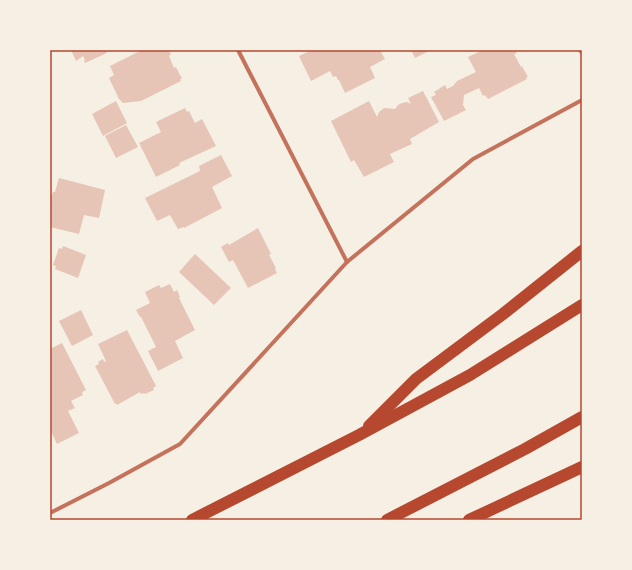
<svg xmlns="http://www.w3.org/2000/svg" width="632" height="570" viewBox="0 0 632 570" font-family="'Noto Sans',sans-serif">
	<rect width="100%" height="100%" fill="#f6efe4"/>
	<g fill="#e6c5b7">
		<polygon points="71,50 110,50 106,52 107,53 85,63 84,61 85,60 83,56 76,61"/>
		<polygon points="142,50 172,50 169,51 171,54 169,56 174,68 176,67 182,79 180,79 181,81 141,101 123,103 119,99 109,78 114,75 110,66"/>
		<polygon points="312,50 380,50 385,59 370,67 375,78 345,93 339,80 338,80 336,76 333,77 330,71 311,81 299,56"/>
		<polygon points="411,50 431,50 415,58"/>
		<polygon points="483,50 515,50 517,53 514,54 521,67 522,66 528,77 526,77 527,79 488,99 485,95 483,96 479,88 464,95 463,105 466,110 444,121 431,97 436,95 434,92 445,85 447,89 453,86 457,81 476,72 468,57"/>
		<polygon points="423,91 439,122 410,139 412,144 390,154 394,162 364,177 354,160 351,162 331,121 369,101 377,117 379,112 384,108 395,109 398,105 402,103 407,102 411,104 408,98"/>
		<polygon points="116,101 127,123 103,136 92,114"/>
		<polygon points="185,108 187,112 189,111 195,123 202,119 216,146 179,163 180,165 156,177 139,143 161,132 156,122"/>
		<polygon points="126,125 138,147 116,158 105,136"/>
		<polygon points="221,155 232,176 212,187 222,208 184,228 184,227 178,229 170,215 157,221 145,198 200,171 199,166"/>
		<polygon points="59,178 105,190 99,218 84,215 79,234 50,227 50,197 51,197 53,192 55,192"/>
		<polygon points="258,228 271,254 269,255 276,268 275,269 277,273 248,288 233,260 229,262 221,247 228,243 229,245"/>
		<polygon points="63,246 86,255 78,278 55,269 56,266 53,265 59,248 62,249"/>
		<polygon points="195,254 231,288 214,305 179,272"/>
		<polygon points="170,284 174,292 177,290 180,297 179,298 195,330 175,341 183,358 158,371 148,351 156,347 141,317 140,317 136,310 150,303 145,292 159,285 161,288"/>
		<polygon points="81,310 93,335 72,346 59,321"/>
		<polygon points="127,330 156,386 153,388 154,390 145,394 144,393 141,394 140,392 117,405 116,403 115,404 95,366 99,364 98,362 103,359 104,362 106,361 98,344"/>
		<polygon points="62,343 86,390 82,392 83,395 71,401 75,408 68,411 79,433 57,444 50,429 50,349"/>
	</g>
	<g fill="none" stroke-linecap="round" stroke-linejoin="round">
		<g stroke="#c5725c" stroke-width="4">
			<polyline points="238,50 347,262"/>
			<polyline points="580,50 582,53"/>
			<polyline points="50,513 109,483 180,444 347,262 473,159 582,100"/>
		</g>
		<g stroke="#b5482f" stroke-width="12">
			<polyline points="369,426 416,379 503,314 582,251"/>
			<polyline points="192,520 359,435 470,375 582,305"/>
			<polyline points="387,520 525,449 582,417"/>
			<polyline points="469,520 582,467"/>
		</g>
	</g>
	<rect width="632" height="570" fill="none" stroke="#f6efe4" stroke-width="102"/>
	<rect x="51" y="51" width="530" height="468" fill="none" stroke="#b5482f" stroke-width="1.5"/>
</svg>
